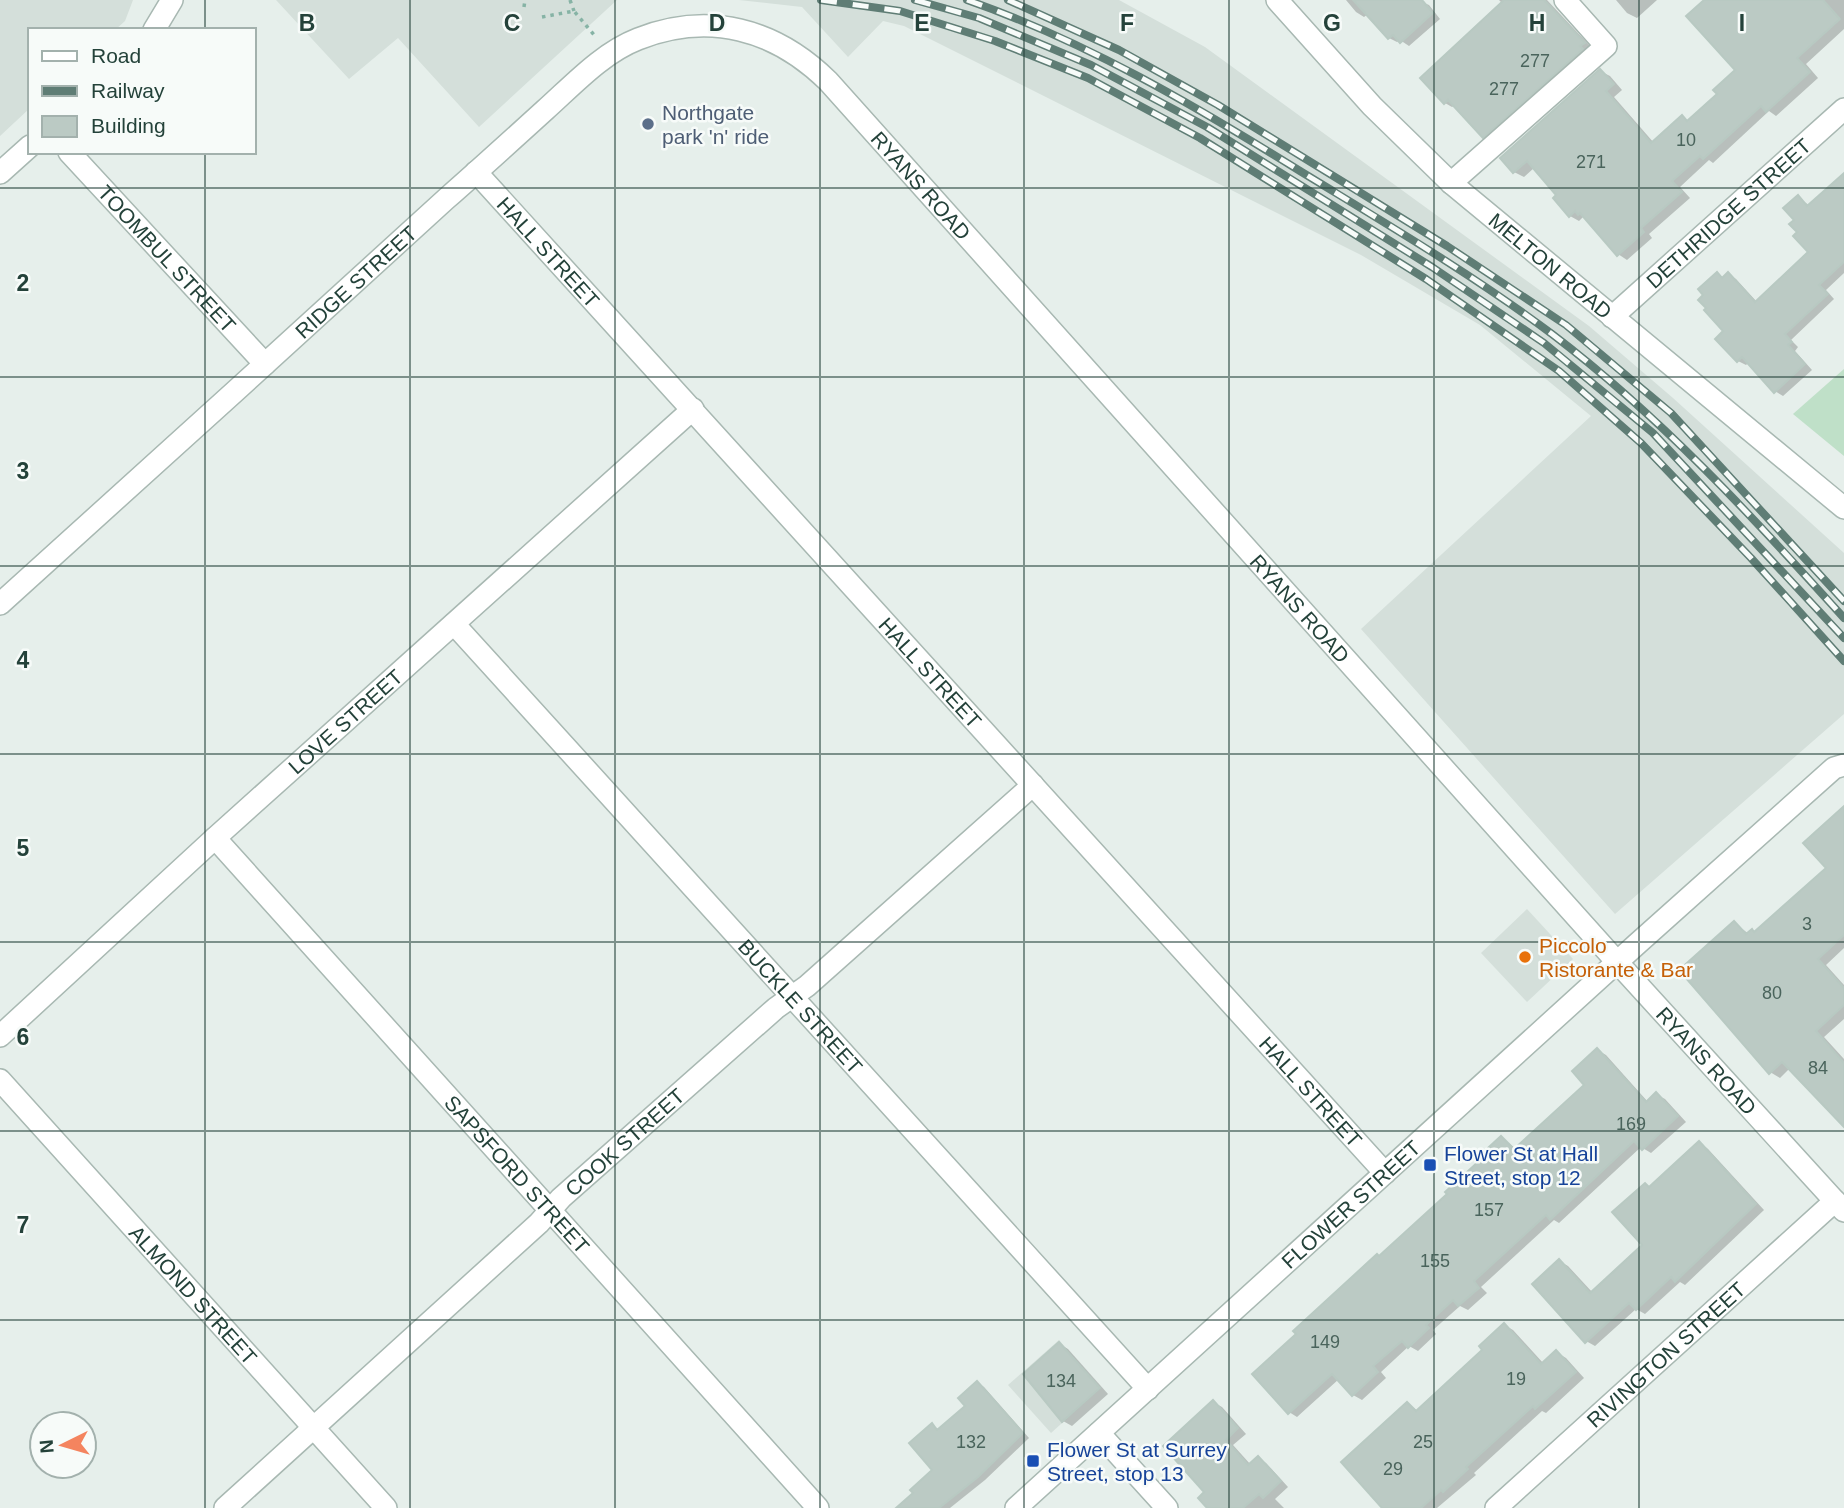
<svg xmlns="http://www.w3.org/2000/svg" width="1844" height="1508" viewBox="0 0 1844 1508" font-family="Arial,sans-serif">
	<rect width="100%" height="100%" fill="#e6efeb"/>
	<g fill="#d4dfda">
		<polygon points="0,0 133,0 125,21 115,30 30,30 30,108 0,136"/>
		<polygon points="276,0 617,0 479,127 398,38 349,79"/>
		<polygon points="739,0 1119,0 1205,47 1589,326 1673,398 1844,553 1844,714 1615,914 1361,629 1591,416 1480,325 1361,255 904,26 883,21 848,57 802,7"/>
		<polygon points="1527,909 1573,959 1527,1002 1481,953"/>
		<polygon points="1059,1340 1101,1388 1051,1433 1008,1385"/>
	</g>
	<polygon fill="#bfe0c8" points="1844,369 1844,456 1793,414"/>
	<g fill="#0003">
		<polygon points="1346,0 1417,0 1429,5 1440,19 1409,46 1400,40 1397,42 1389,38 1368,14 1364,17 1356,12"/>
		<polygon points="1499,0 1547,0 1591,47 1491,140 1484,136 1455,105 1452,107 1445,103 1422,78 1503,4"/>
		<polygon points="1616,0 1657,0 1637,18 1627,13"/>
		<polygon points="1706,0 1844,0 1844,29 1806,64 1818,78 1776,116 1769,111 1713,163 1709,160 1680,187 1690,198 1649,234 1652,238 1627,260 1618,254 1584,216 1579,221 1570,216 1558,196 1534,168 1524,177 1514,172 1502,158 1600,71 1610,76 1622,90 1614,97 1654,143 1682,117 1690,122 1719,94 1737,70"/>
		<polygon points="1844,176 1844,273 1826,290 1834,299 1791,340 1798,347 1795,351 1812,370 1783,396 1775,391 1749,362 1746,365 1738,361 1726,331 1717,274 1725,278 1728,275 1736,279 1757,302 1811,252 1800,233 1797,220 1798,197 1810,206"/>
		<polygon points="1844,817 1844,948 1826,965 1844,985 1844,1019 1824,1037 1844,1059 1844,1125 1790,1068 1780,1078 1770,1072 1734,923 1749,934 1755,933 1828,868"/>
		<polygon points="1597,1050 1606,1055 1648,1102 1657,1095 1665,1099 1686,1122 1651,1153 1641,1147 1559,1223 1554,1220 1481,1287 1487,1293 1468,1310 1460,1306 1433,1330 1436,1334 1418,1351 1409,1346 1381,1372 1386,1378 1362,1400 1353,1395 1339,1379 1297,1417 1289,1412 1379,1258 1493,1151 1502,1138 1516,1149 1587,1085"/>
		<polygon points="1700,1143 1708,1149 1764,1210 1685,1285 1680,1282 1645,1314 1636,1309 1595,1346 1586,1341 1559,1261 1568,1266 1593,1293 1645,1245 1651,1188"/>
		<polygon points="1504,1325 1513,1330 1544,1364 1556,1352 1566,1358 1584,1378 1546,1413 1542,1411 1474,1473 1476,1475 1437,1508 1385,1508 1408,1404 1418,1411 1485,1350"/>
		<polygon points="1059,1344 1068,1349 1108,1394 1072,1426 1063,1421"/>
		<polygon points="978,1383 984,1387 1029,1438 985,1480 950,1508 899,1508 935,1470 932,1425 940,1430 967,1406"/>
		<polygon points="1213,1402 1222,1407 1246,1434 1233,1445 1251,1465 1258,1458 1266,1463 1288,1487 1275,1499 1284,1508 1209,1508 1207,1492"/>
	</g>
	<g fill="#bbcac4" stroke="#b8c9c2" stroke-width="2">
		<polygon points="1353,0 1422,0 1433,13 1400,43 1393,35 1388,39"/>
		<polygon points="1504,0 1544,0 1585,43 1580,46 1583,49 1483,138 1448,100 1444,104 1420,78"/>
		<polygon points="1704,0 1823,0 1840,19 1797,58 1810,72 1766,112 1761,106 1703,159 1700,156 1672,181 1682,192 1641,228 1644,232 1617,256 1580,213 1578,215 1575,211 1569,217 1553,198 1556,195 1527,161 1513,173 1500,158 1600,69 1614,84 1606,91 1651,143 1682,115 1687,121 1717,94 1713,90 1735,70 1686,16"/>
		<polygon points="1844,173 1844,262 1819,285 1828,294 1785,334 1792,342 1788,345 1805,364 1774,393 1742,357 1737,362 1715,339 1723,331 1704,310 1706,308 1698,300 1703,295 1698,289 1717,272 1722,278 1728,272 1755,302 1808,252 1793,236 1797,232 1789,224 1794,220 1783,208 1798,195 1807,206"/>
		<polygon points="1844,806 1844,935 1818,959 1844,988 1844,1005 1816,1031 1844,1063 1844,1127 1782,1062 1769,1074 1679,970 1734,921 1746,934 1752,929 1754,932 1826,868 1803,843"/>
		<polygon points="1597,1048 1646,1102 1656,1092 1678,1116 1642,1150 1634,1141 1550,1220 1546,1215 1474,1281 1479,1288 1458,1306 1453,1300 1426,1325 1429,1328 1408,1348 1402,1341 1373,1366 1378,1372 1352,1396 1332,1374 1288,1414 1252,1374 1296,1334 1293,1331 1377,1254 1379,1256 1447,1194 1445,1192 1490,1151 1488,1148 1501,1136 1514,1149 1584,1085 1572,1071"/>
		<polygon points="1699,1141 1756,1204 1675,1282 1671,1277 1636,1310 1629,1303 1585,1343 1532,1284 1559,1259 1590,1293 1642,1245 1612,1212 1645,1183 1649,1187"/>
		<polygon points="1504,1323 1541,1364 1556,1350 1576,1372 1535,1409 1533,1406 1466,1467 1468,1469 1443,1492 1441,1490 1421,1508 1382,1508 1341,1462 1407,1402 1416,1411 1482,1350 1479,1346"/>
		<polygon points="1059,1342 1100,1388 1062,1422 1023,1374"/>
		<polygon points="977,1381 1023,1433 978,1477 939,1508 896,1508 913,1493 910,1490 932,1470 909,1443 932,1423 937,1430 965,1406 958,1398"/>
		<polygon points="1213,1400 1238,1428 1226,1440 1248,1465 1258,1456 1281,1481 1263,1498 1259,1494 1243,1508 1207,1508 1198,1498 1204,1492 1163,1446"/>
	</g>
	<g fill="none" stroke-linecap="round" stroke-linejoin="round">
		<g stroke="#a8b8b2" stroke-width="24">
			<g id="minor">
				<path id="s1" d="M1277,0L1372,106L1451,183L1844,508"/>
				<polyline points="154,30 172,0"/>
				<path id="s2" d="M69,152L265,364"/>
				<path id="s3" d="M476,172L1385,1173"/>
				<polyline points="0,173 30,146"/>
				<polyline points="1451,183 1606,46 1565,0"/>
				<path id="s4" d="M1612,317L1844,109"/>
				<path id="s5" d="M0,604C149,469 298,335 446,199C479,170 512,140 545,110C573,85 602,53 638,39C709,11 775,29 828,81L1617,962L1844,1211"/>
				<path id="s6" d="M454,624L1148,1389"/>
				<path id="s7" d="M215,838L818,1508"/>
				<path id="s8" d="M0,1036L215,838L693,409"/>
				<path id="s9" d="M0,1080L386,1508"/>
				<polyline points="1099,1433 1167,1508"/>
				<path id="s10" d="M225,1508L539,1223L561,1198L776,1008L807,986L1033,785"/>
				<path id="s11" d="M1016,1508L1637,944L1834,768L1844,765"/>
				<path id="s12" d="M1496,1508L1835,1201"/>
			</g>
		</g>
		<g stroke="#86b3a5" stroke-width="3.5" stroke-dasharray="3.5 5" stroke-linecap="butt">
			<polyline points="570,0 574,11"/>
			<polyline points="524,7 525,0"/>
			<polyline points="542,17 574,11 595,36"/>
		</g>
		<use href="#minor" stroke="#fff" stroke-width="21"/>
		<g stroke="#5f7d75" stroke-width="8">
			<g id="rail">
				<polyline points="821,0 900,11 995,41 1088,78 1200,138 1426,279 1559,371 1641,443 1751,558 1844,661"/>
				<polyline points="915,0 979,18 1091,65 1207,127 1432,267 1544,343 1653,433 1844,638"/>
				<path d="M967,0C1085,41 1194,105 1300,171C1385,223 1472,274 1552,334C1660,416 1753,517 1844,618"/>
				<polyline points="1008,0 1119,50 1218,105 1447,246 1566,325 1671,413 1844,601"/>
			</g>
		</g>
		<use href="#rail" stroke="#f7fbf9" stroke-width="5" stroke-dasharray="16" stroke-linecap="butt"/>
	</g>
	<path fill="none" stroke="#24423a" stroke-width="2" stroke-opacity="0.55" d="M205,0V30M410,0V1508M615,0V1508M820,0V1508M1024,0V1508M1229,0V1508M1434,0V1508M1639,0V1508M205,152V1508M0,188H1844M0,377H1844M0,566H1844M0,754H1844M0,942H1844M0,1131H1844M0,1320H1844"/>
	<circle fill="#5c6f8a" stroke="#f7fbf9" stroke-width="2.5" cx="648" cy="124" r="7"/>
	<circle fill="#e8710a" stroke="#f7fbf9" stroke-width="2.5" cx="1525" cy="957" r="7"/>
	<g fill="#1a4fb4" stroke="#f7fbf9" stroke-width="2.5">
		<rect x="1423" y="1158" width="14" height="14" rx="3.5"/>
		<rect x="1026" y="1454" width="14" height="14" rx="3.5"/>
	</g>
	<g text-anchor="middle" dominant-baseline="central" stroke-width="5" stroke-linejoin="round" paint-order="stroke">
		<g font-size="18" fill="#4a645c">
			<text x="1535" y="61">277</text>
			<text x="1504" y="89">277</text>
			<text x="1686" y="140">10</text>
			<text x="1591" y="162">271</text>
			<text x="1807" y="924">3</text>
			<text x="1772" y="993">80</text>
			<text x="1818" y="1068">84</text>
			<text x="1631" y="1124">169</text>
			<text x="1489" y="1210">157</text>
			<text x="1435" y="1261">155</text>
			<text x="1325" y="1342">149</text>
			<text x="1516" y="1379">19</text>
			<text x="1061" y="1381">134</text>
			<text x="971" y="1442">132</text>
			<text x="1423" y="1442">25</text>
			<text x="1393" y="1469">29</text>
		</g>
		<g font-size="21" fill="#4e5e75" stroke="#f7fbf9" text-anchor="start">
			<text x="662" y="112">Northgate<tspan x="662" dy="24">park 'n' ride</tspan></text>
		</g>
		<g font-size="21" fill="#24423a" stroke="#f7fbf9">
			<text stroke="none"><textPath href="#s5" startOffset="1200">RYANS ROAD</textPath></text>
			<text stroke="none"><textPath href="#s4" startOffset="156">DETHRIDGE STREET</textPath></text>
			<text stroke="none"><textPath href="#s3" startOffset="108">HALL STREET</textPath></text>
			<text stroke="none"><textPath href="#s2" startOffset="145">TOOMBUL STREET</textPath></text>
			<text stroke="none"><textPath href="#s1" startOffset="382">MELTON ROAD</textPath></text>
			<text stroke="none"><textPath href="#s5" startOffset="480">RIDGE STREET</textPath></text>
			<text stroke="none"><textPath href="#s5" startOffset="1768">RYANS ROAD</textPath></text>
			<text stroke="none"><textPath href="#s3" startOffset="676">HALL STREET</textPath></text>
			<text stroke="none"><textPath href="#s8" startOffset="467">LOVE STREET</textPath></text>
			<text stroke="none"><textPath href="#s6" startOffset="516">BUCKLE STREET</textPath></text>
			<text stroke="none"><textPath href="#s5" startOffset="2376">RYANS ROAD</textPath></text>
			<text stroke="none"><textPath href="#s3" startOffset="1242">HALL STREET</textPath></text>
			<text stroke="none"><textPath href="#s10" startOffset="542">COOK STREET</textPath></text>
			<text stroke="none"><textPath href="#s7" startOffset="452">SAPSFORD STREET</textPath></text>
			<text stroke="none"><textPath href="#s11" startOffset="452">FLOWER STREET</textPath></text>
			<text stroke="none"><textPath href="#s9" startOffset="289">ALMOND STREET</textPath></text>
			<text stroke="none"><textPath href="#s12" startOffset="229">RIVINGTON STREET</textPath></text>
		</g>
		<g font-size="21" fill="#c56008" stroke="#f7fbf9" text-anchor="start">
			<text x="1539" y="945">Piccolo<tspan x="1539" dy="24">Ristorante &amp; Bar</tspan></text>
		</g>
		<g font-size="21" fill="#164399" stroke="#f7fbf9" text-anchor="start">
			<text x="1444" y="1153">Flower St at Hall<tspan x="1444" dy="24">Street, stop 12</tspan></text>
			<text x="1047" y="1449">Flower St at Surrey<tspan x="1047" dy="24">Street, stop 13</tspan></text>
		</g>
	</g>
	<g font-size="23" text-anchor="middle" font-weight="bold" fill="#24423a" stroke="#f7fbf9" stroke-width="5" stroke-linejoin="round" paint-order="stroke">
		<text x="307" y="31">B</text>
		<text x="512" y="31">C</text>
		<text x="717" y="31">D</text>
		<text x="922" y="31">E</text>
		<text x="1127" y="31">F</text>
		<text x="1332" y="31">G</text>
		<text x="1537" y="31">H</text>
		<text x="1742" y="31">I</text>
		<text x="23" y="291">2</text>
		<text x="23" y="479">3</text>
		<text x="23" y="668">4</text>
		<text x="23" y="856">5</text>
		<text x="23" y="1045">6</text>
		<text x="23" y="1233">7</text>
	</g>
	<rect x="28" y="28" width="228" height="126" fill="#f7fbf9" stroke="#a3b1ad" stroke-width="2"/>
	<rect x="42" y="51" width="35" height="10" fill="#ffffff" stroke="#a3b1ad" stroke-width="2"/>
	<text x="91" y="63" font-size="21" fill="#24423a">Road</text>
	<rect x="42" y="86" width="35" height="10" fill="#5f7d75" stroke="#a3b1ad" stroke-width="2"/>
	<text x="91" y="98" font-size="21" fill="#24423a">Railway</text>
	<rect x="42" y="116" width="35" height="21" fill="#bbcac4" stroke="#a3b1ad" stroke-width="2"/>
	<text x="91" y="133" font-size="21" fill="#24423a">Building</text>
	<g transform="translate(63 1445) rotate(265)"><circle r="33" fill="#f7fbf9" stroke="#a3b1ad" stroke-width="2"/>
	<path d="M0-5L12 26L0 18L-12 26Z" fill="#f4845f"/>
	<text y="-10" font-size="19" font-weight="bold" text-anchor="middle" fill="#24423a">N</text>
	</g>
</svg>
